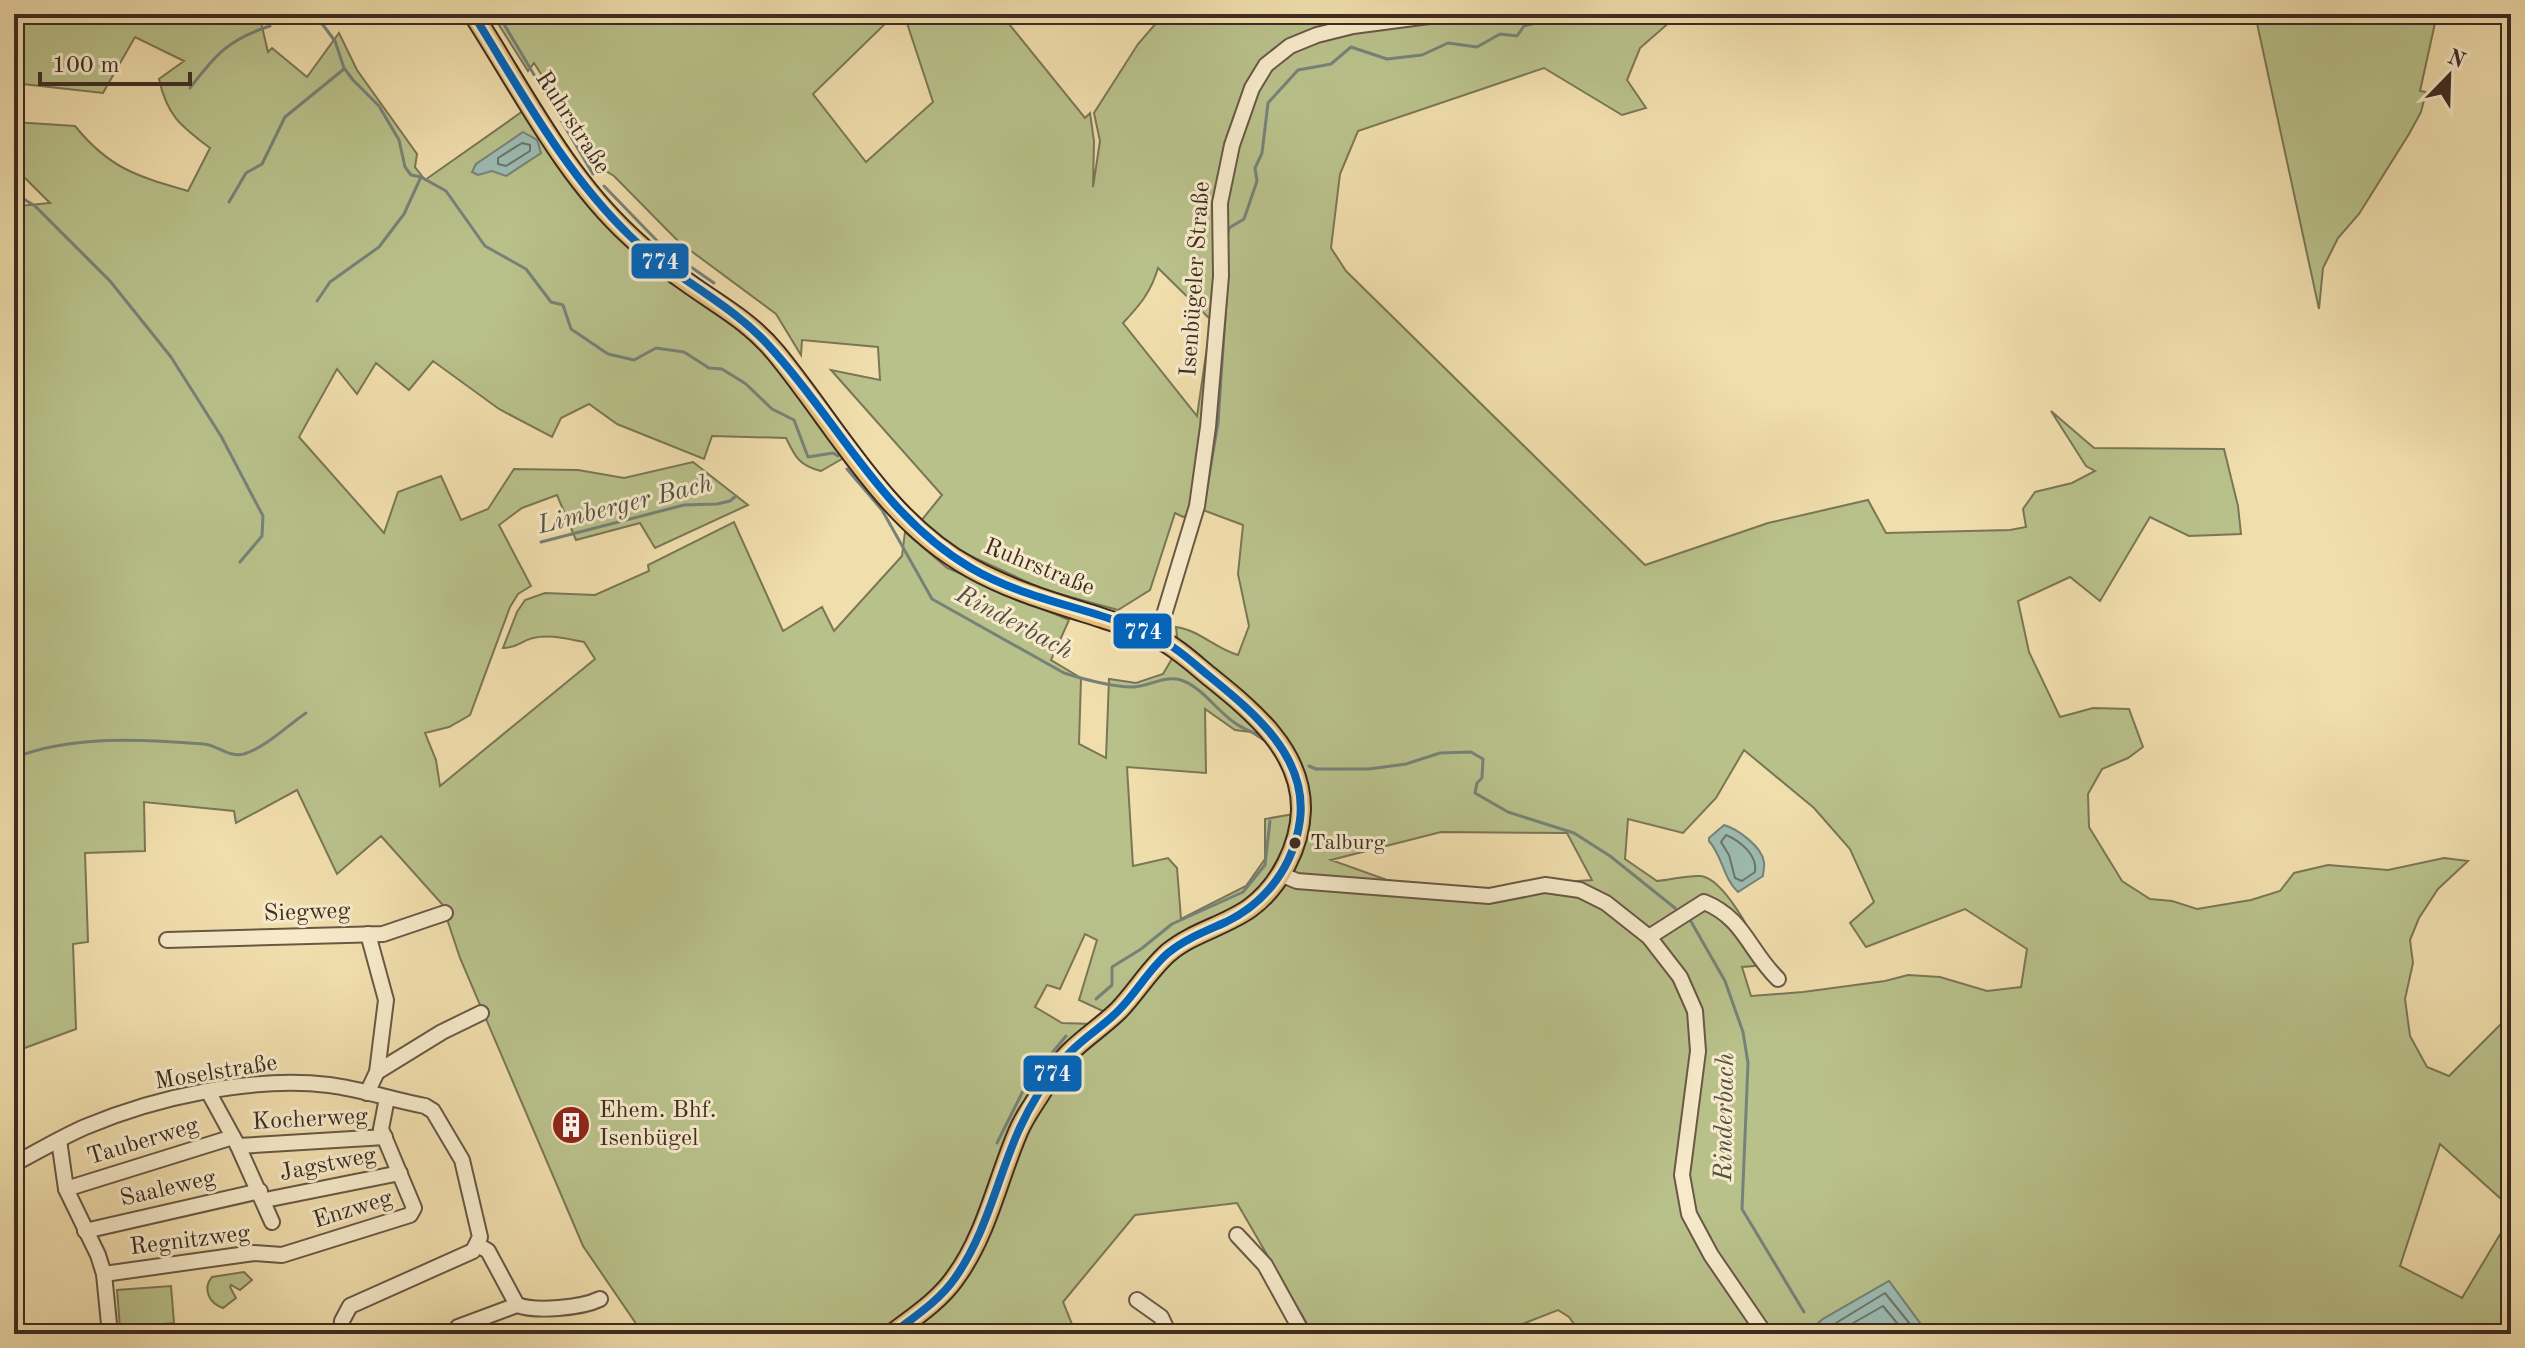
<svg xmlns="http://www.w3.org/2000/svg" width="2525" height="1348" viewBox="0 0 2525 1348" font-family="'Old Standard TT',serif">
	<rect width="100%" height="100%" fill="#f1dead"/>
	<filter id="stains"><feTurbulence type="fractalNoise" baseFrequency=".0025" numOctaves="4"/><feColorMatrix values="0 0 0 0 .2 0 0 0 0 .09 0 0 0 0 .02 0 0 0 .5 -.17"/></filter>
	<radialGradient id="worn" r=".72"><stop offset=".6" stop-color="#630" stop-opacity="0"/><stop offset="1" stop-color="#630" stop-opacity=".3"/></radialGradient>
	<g fill="#b9c18b" stroke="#7a7657" stroke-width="2" fill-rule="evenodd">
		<path d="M14,14H259L268,52L272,48L307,77L339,33L357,70L417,154L415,167L425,180L523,111L575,187L763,348L847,456L821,471C800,466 795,457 786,438L712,436L704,459L617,424L589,404L561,418L552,437L499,409L433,361L409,390L376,363L357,394L337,369L299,437L384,533L398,492L441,476L461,520L488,509L514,469L578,470L624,478L693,462L748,505L655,548L640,523L576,540L557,495L522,508L499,525L531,586L518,594L510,607L470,715L449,727L425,733L436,760L440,786L595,659L584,642C567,639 550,634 533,638C520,641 518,648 503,648L517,612L525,600L545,593L595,595L649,571L648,565L734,522L783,631L822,607L834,631L902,556L905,532L947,568L1069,620L1051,660L1081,678L1079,744L1106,758L1109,679L1136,683L1163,674L1173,657L1235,708L1274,747L1251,732L1235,730L1205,709L1206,773L1127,767L1133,866L1168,858L1177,868L1181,919L1246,886L1265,859V819L1294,814L1286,844L1262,887L1105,1012L1079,1000L1097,940L1085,934L1060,989L1047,985L1035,1007L1062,1023L1092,1024L1065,1048L970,1244L943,1285L881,1334H639L641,1331L583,1246L460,958L442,904L381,836L337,874L297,790L236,823L234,811L144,802L145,851L85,853L88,942L73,944L76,1029L14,1052V200L20,206L50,203L14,167V122L75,126C110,169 137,176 188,191L210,148C181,126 167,116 159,79L184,61L135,37L103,93L14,83Z"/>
		<path d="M492,14H885L890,19L813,94L866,162L933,102L904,14H1001L1085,118L1090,113L1094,141L1093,187L1100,141L1094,113L1138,44L1164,14H1679L1640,48L1627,80L1646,108L1622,115L1544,68L1358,131L1340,174L1331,248L1346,271L1645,565L1768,523L1868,500L1886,533L2010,530L2026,527L2023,509L2035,492L2072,483L2095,471L2086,466L2051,411L2094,448L2224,449L2238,506L2241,534L2189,536L2150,517L2100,601L2070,577L2018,601L2029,652L2060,717L2093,708L2129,709L2143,747L2128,758L2102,769L2088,794L2089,827L2122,881L2150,899L2172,901L2197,909L2251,900L2280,891L2294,873L2328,865L2388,870L2444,858L2468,861L2438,889L2419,918L2410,940L2413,963L2405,999L2410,1036L2427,1067L2449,1076L2511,1014V1208L2440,1144L2400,1266L2462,1298L2511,1216V1334H1928L1889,1281L1823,1319L1805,1334H1581L1569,1317L1558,1310L1497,1334H1313L1237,1203L1135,1215L1063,1302L1076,1334H900L941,1302L1030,1124L1072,1061L1169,963L1190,946L1257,914L1274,898L1291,868L1303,778L1178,645L1176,627C1199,630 1216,649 1238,655L1249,626L1238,574L1243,525L1203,510L1183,517L1175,513L1150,590L1118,610L1045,590L951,547L921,521L942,495L831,370L880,380L878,347L802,340L801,355L776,314L679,242L614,176L601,168L534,63L528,71ZM1158,268L1211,320L1197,416L1123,323C1140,305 1151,292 1158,268ZM1744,750L1814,808L1850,849L1874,902L1850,923L1866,947L1965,909L2027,949L2021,987L1987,991L1940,977L1908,975L1885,981L1803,992L1751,996L1742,967L1768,965C1757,944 1726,879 1701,876C1687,875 1671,880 1657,881L1625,859L1628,819L1683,833L1716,798ZM1441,832L1567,833L1592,880L1505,886L1466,892L1387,880L1331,860Z"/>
		<polygon points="2255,14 2437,14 2420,91 2426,92 2421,112 2409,134 2359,214 2338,238 2323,268 2319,309"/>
		<path d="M244,1272L252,1280L240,1290L231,1285L230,1287L236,1298L223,1308C209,1303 202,1289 212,1277Z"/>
		<polygon points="171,1286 174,1323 120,1328 117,1290"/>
	</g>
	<g fill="#9cbbb2" stroke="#768279" stroke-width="2">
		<polygon points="523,132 537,140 541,153 506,176 492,171 478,175 472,172 476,164"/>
		<path d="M1724,825C1738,829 1762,847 1764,862C1765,867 1763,871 1763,876L1738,892C1723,878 1723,857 1709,841V838Z"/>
		<polygon points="1889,1281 1928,1334 1805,1334 1823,1319"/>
	</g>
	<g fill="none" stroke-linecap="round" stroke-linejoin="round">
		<g stroke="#6c746a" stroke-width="2">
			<polygon points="522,143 530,145 530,151 506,166 498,164 498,158"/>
			<path d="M1726,835C1740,841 1758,855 1755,872L1742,881L1735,878L1729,855L1721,842Z"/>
			<polyline points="1818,1334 1885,1293 1918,1334"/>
			<polyline points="1834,1334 1883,1306 1906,1334"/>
		</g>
		<g stroke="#768279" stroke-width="3">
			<polyline points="310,14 323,25 335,41 344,68 353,80 379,106 399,140 405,167 411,175 421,177 446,191 485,246 526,269 551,302 563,305 571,329 608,354 634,360 656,348 684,352 709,368 722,369 746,384 772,409 794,420 808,457 833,453 838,456"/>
			<polyline points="498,14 593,174"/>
			<path d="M190,88C216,54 229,39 270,26"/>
			<polyline points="604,186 665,249 714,283"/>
			<polyline points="14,193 35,206 110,281 171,357 221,436 263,516 262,536 240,562"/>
			<polyline points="229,202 246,173 262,164 285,117 344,69"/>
			<polyline points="1227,237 1229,228 1244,219 1257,181 1255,168 1262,153 1268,103 1298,70 1331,64 1351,47 1387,59 1422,55 1448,43 1477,47 1500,34 1517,36 1524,26 1539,22 1543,14"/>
			<polyline points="317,301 330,282 379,247 404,214 421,177"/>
			<path d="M847,469L882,510L932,599L1064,673C1082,679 1113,687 1132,687C1148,687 1164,675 1181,680C1202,687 1217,711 1235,723C1243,729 1254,733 1263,737"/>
			<polyline points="1205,499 1218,423 1227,288"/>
			<polyline points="541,542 684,505 717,504 730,501 736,496"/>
			<path d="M14,758C70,735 144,739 204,744C217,745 229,758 244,754C266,747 287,726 306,713"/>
			<polyline points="1309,766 1316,769 1369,769 1406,764 1440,753 1471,752 1483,759 1482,778 1477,783 1475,793 1508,812 1574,833 1610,856 1675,908"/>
			<polyline points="1689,918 1725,981 1743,1032 1748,1063 1742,1209 1804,1312"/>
			<polyline points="1096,999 1112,985 1112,967 1141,949 1172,924 1243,892 1265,865 1270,821"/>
			<polyline points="997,1143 1027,1083 1066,1036"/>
		</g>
		<g stroke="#695846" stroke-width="18">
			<g id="minor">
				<polyline points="1157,638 1197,506 1208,427 1221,276 1220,203 1232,145 1252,88 1266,65 1290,46 1317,35 1353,26 1444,14"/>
				<polyline points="1280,874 1297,881 1489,896 1545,885 1580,890 1606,903 1649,937 1680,977 1695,1011 1698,1051 1682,1175 1689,1214 1711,1255 1765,1334"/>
				<path d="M1649,937L1704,902C1744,918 1749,951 1778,979"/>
				<polyline points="167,940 383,934 445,913"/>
				<polyline points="377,1072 442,1032 481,1013"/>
				<polyline points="209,1093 238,1146 272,1222"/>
				<polyline points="367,1093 377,1072 386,1000 368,934"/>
				<polyline points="59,1140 66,1189 98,1255 104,1274 110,1334"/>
				<polyline points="238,1146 385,1137"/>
				<path d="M14,1164C37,1152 60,1138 85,1127C156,1097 252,1076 329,1085C361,1089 393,1100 425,1106L433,1111L462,1160L480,1237L473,1251L350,1306L342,1321L341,1334"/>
				<polyline points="66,1189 233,1137"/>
				<polyline points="265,1200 400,1173"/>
				<polyline points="85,1231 260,1191"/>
				<polyline points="1237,1235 1265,1265 1303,1334"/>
				<polyline points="478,1245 488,1251 517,1305"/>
				<polyline points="104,1274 254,1253 282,1255 410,1215 414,1208 381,1129 387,1098"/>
				<polyline points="1137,1300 1161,1317 1169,1334"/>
				<path d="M453,1334L458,1327L517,1305C536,1312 581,1308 600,1299"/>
			</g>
		</g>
		<g stroke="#3c2c23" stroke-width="22">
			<path id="major" d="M473,14C522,90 564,175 630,236C646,251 663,266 681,278C716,304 748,319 776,353C837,427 885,521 971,568C1012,591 1058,604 1102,618C1120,624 1139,629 1156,637C1176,647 1192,662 1209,676C1251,710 1302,750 1301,810C1300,846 1280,886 1250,908C1225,926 1193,932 1168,953C1150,969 1136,992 1119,1010C1104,1025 1085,1037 1069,1053C1058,1064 1050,1078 1042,1091C1034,1104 1024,1117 1018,1132C997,1181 987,1234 955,1278C939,1301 914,1317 892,1334"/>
		</g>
		<use href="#minor" stroke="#f6eaca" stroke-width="14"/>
		<use href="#major" stroke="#e8bf76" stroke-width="18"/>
		<g stroke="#f6eaca" stroke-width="14">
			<path id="bus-1" d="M473,14C521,91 564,172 630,236C673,278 730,302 770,347C838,421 881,515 971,568C1029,602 1097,608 1156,637C1176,647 1192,662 1209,676C1253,712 1308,756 1300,820C1294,865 1267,902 1226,922C1206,931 1185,939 1168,953C1149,969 1137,992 1119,1010C1102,1028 1079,1040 1063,1060C1046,1080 1029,1107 1018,1132C997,1180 986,1234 955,1278C939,1301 914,1317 892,1334"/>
		</g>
		<use href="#bus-1" stroke="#0065bd" stroke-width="8"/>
	</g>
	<defs>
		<g id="building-disc" transform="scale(2)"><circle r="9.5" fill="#8f2418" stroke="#f6eaca"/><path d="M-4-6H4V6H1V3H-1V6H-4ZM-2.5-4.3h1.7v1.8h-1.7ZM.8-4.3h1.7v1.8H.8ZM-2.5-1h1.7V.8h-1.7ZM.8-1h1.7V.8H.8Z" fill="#fff"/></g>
	</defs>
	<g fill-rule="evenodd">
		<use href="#building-disc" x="571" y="1125"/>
	</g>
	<circle fill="#3c2c23" stroke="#f6eaca" stroke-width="3" cx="1295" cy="843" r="7"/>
	<g text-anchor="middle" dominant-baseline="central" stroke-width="6" stroke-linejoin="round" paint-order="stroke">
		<g font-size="22" fill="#3c2c23" stroke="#f6eaca" text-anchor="start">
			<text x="1310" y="843">Talburg</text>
		</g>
		<g font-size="24" fill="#3c2c23" stroke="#f6eaca">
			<text transform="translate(572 123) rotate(57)">Ruhrstraße</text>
			<text transform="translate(1196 279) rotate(-86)">Isenbügeler Straße</text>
			<text transform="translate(1039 568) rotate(22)">Ruhrstraße</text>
			<text transform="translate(307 913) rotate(-2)">Siegweg</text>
			<text transform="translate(216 1073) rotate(-9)">Moselstraße</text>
			<text transform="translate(310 1120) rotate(-3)">Kocherweg</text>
			<text transform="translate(143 1142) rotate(-17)">Tauberweg</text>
			<text transform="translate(328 1165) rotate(-11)">Jagstweg</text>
			<text transform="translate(168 1189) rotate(-13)">Saaleweg</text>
			<text transform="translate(353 1210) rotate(-17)">Enzweg</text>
			<text transform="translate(190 1241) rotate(-7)">Regnitzweg</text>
		</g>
		<g font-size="24" fill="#3c2c23" stroke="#f6eaca" text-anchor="start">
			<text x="599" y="1111">Ehem. Bhf.<tspan x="599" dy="28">Isenbügel</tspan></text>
		</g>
		<g font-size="26" font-style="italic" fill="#545047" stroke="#f6eaca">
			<text transform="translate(625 505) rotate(-14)">Limberger Bach</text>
			<text transform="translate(1014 623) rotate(28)">Rinderbach</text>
			<text transform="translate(1725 1117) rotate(-89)">Rinderbach</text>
		</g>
	</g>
	<g stroke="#f6eaca" stroke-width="3">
		<rect x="630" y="242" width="60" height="38" rx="8" fill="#0065bd"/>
		<rect x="1112" y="612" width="61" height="38" rx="8" fill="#0065bd"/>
		<rect x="1022" y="1054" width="61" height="39" rx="8" fill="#0065bd"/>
	</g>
	<g font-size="22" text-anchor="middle" font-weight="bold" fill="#fff">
		<text x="660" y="269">774</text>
		<text x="1143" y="639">774</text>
		<text x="1052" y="1081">774</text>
	</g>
	<rect width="2525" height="1348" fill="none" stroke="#f1dead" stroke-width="48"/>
	<rect x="16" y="16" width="2493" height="1316" fill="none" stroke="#3c2c23" stroke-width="4"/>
	<rect x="24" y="24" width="2477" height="1300" fill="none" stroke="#3c2c23" stroke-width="2"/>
	<g transform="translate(2449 76) rotate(23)" stroke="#f6eaca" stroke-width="6" paint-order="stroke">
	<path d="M0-6L14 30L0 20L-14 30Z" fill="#3c2c23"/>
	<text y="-12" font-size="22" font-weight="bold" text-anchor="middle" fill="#3c2c23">N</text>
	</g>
	<path d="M40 72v12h150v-12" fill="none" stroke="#3c2c23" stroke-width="4"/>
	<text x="52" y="72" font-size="24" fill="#3c2c23" stroke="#f6eaca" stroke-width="6" paint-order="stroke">100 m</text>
	<rect width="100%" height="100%" filter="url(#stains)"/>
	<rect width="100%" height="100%" fill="url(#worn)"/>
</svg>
